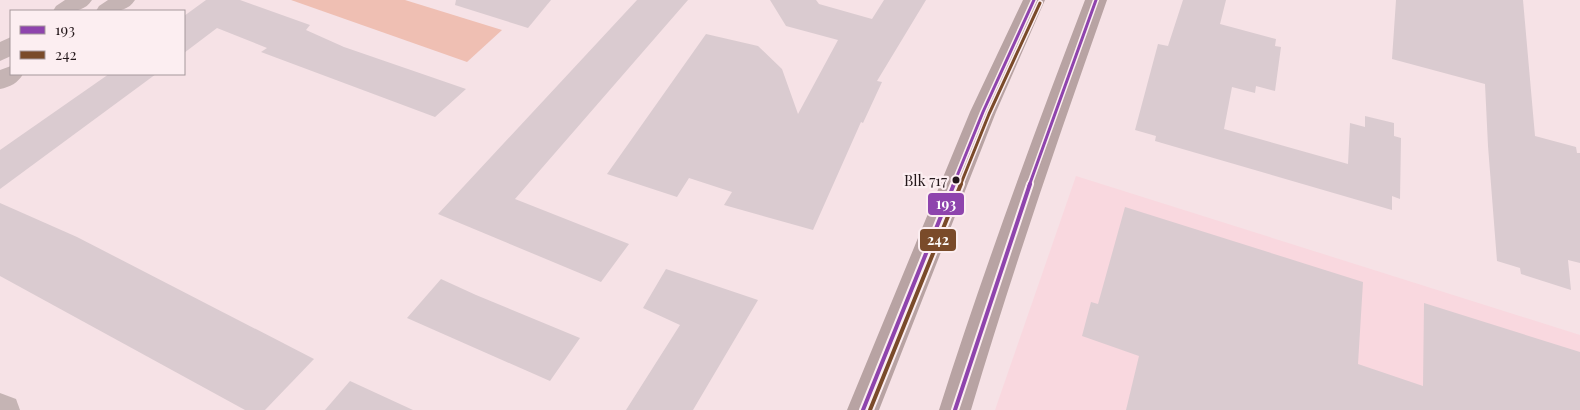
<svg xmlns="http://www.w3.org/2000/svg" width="1580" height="410" viewBox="0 0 1580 410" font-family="'Playfair Display',serif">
	<rect width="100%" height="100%" fill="#f6e2e6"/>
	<polygon fill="#f9d8df" points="1076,176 1580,335 1580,410 995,410"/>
	<polygon fill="#efbfb3" points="291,0 405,0 502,30 467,62"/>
	<g fill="#dacbd0">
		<polygon points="206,0 240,0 310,25 306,30 344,47 466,89 435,117 261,52 267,48 217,28 184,53 184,16"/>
		<polygon points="456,0 551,0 528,28 455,5"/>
		<polygon points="637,0 688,0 515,199 629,244 601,282 438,214"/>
		<polygon points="770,0 816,0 819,4 872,19 884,0 926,0 877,81 882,82 863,123 861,122 813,230 724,205 732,192 689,178 677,197 607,174 706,34 758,46 782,69 798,114 838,40 786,26"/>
		<polygon points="1183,0 1226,0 1220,24 1276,39 1275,46 1281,47 1275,91 1256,86 1255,93 1232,87 1224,129 1348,164 1350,123 1365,127 1365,116 1394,123 1394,136 1401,138 1400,199 1392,196 1392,210 1155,141 1156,136 1135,130 1158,44 1168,46"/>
		<polygon points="1396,0 1523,0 1535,136 1576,147 1577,153 1580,153 1580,263 1568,260 1571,290 1521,274 1520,268 1497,261 1488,146 1485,84 1392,59"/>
		<polygon points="109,74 156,74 0,189 0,150"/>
		<polygon points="0,203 77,237 314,359 265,410 245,410 0,276"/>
		<polygon points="1125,207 1363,282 1358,364 1423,386 1424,303 1580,352 1580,410 1126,410 1139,356 1082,336 1091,302 1098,304"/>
		<polygon points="666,269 758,300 693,410 626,410 680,325 643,308"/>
		<polygon points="441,279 476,295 580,338 550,381 407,318"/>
		<polygon points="350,381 413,410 325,410"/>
	</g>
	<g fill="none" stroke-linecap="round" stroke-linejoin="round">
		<g fill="#c5b4b4" fill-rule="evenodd">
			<path d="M65,0H92C83,14 68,11 53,11L56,6Z"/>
			<path d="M108,0H135C126,14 111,11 96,11L99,6Z"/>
			<polygon points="11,37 11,56 0,61 0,42"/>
			<path d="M11,66V74H23C18,83 10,87 0,89V70Z"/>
			<polygon points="0,393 16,399 20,410 0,410"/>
		</g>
		<g fill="#b8a3a3" fill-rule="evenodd">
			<polygon points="1023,0 1045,0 996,112 879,410 847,410 970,112"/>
			<path d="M1085,0H1107C1059,136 1012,272 971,410H939C983,272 1033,136 1085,0Z"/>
		</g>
		<g stroke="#fceef1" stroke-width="6">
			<g id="bus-1-far1">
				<polyline points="953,186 983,112 1034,0"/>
				<polyline points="1029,186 1096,0"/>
			</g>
		</g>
		<g stroke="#fceef1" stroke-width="8">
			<g id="bus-1">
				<polyline points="863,410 954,184"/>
				<polyline points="955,410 1030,184"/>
			</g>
		</g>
		<g stroke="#fceef1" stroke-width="6">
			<polyline id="bus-2-far1" points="960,186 989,114 1040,3"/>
		</g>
		<g stroke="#fceef1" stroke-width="8">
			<polyline id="bus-2" points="870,410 961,184"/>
		</g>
		<use href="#bus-1-far1" stroke="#8e44ad" stroke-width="3"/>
		<use href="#bus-1" stroke="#8e44ad" stroke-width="4"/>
		<use href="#bus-2-far1" stroke="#7a4b2a" stroke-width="3"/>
		<use href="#bus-2" stroke="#7a4b2a" stroke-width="4"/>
	</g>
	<circle fill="#23171a" stroke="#fceef1" stroke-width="2" cx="956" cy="180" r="4.5"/>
	<g text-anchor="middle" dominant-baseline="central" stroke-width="4.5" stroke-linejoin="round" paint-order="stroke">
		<g font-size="15" fill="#23171a" stroke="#fceef1" text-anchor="end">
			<text x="947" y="180">Blk 717</text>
		</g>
	</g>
	<g stroke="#fceef1" stroke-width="2">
		<rect x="927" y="192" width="38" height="24" rx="5" fill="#8e44ad"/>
		<rect x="919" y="228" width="38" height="24" rx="5" fill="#7a4b2a"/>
	</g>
	<g font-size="14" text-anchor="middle" font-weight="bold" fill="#fff">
		<text x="946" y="209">193</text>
		<text x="938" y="245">242</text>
	</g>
	<rect x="10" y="10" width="175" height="65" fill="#fceef1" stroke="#a5989b"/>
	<rect x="20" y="26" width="25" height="8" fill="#8e44ad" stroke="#a5989b"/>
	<text x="55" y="35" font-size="15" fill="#23171a">193</text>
	<rect x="20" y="51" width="25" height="8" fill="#7a4b2a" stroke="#a5989b"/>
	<text x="55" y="60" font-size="15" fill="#23171a">242</text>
</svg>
